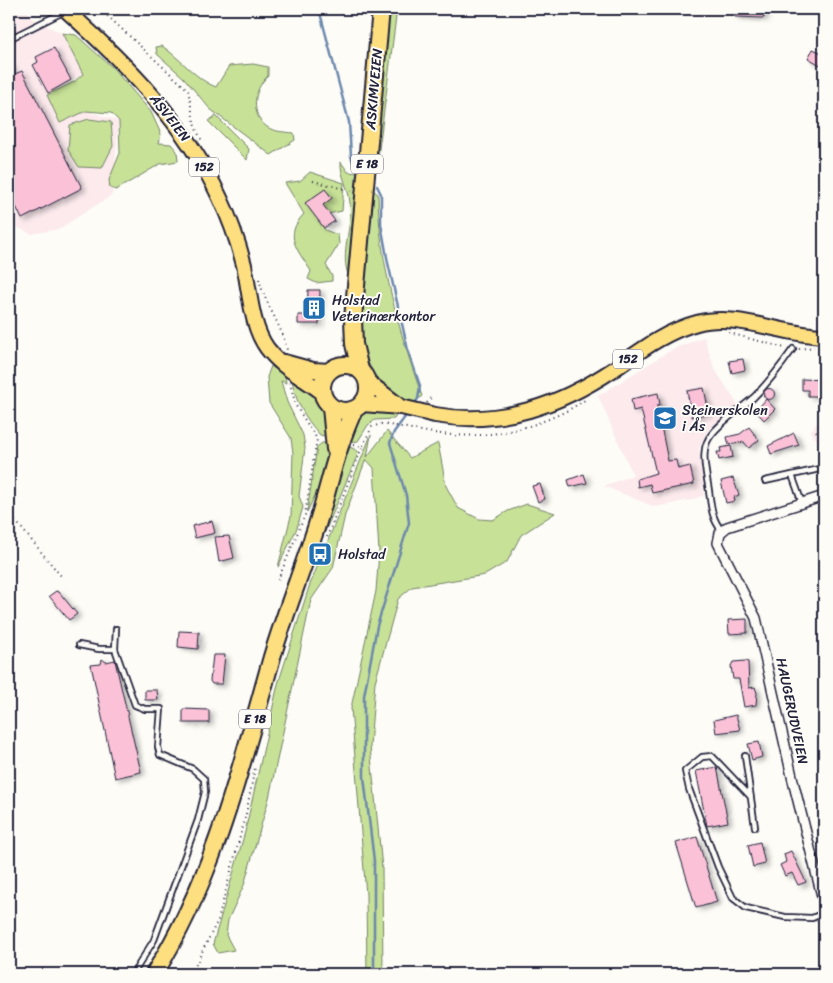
<svg xmlns="http://www.w3.org/2000/svg" width="833" height="983" viewBox="0 0 833 983" font-family="Sriracha,sans-serif">
	<defs>
		<filter id="shadow"><feDropShadow dx="4" dy="2.5" stdDeviation="2.5" flood-color="#0004"/></filter>
	</defs>
	<rect width="100%" height="100%" fill="#fdfcf7"/>
	<filter id="ink" filterUnits="userSpaceOnUse"><feTurbulence type="fractalNoise" baseFrequency=".02" numOctaves="2"/><feDisplacementMap in="SourceGraphic" scale="10" xChannelSelector="R" yChannelSelector="G"/><feConvolveMatrix kernelMatrix="1 2 1 2 8 2 1 2 1" color-interpolation-filters="sRGB"/></filter>
	<g filter="url(#ink)">
		<g fill="#fceaed">
			<polygon points="9,9 26,9 34,20 62,33 83,74 47,95 61,123 86,111 119,121 112,195 59,229 32,234 12,225 9,221"/>
			<polygon points="704,337 714,368 738,405 707,431 699,449 704,495 691,500 655,507 604,486 633,475 598,396 673,349"/>
			<polygon points="824,414 824,448 810,432"/>
		</g>
		<g fill="#c7e197" stroke="#748269">
			<polygon points="389,9 397,9 377,165 378,115"/>
			<polygon points="62,33 76,35 112,67 151,112 161,134 159,143 171,144 177,151 178,161 160,164 116,190 110,188 109,180 120,153 119,121 111,113 86,111 60,123 47,95 74,82 83,74"/>
			<path d="M162,46C180,58 198,81 216,87L229,66L253,64L268,67V76C253,89 250,115 267,127C274,132 286,132 294,133L295,140L271,155L210,109L184,78L157,54L156,47Z"/>
			<polygon points="216,116 249,149 247,160 208,121"/>
			<polygon points="89,119 111,122 113,146 102,168 79,167 68,150 70,125"/>
			<path d="M341,162L348,172L359,173L349,277C339,254 353,227 350,203C349,189 340,175 341,162Z"/>
			<path d="M310,172L344,183L342,211L328,214L319,221L325,230L338,235L339,244L326,265L332,276V281L316,283L308,279L311,271C297,249 283,236 304,214L285,183L300,181Z"/>
			<path d="M370,188L378,194C379,263 399,331 422,396L414,403C378,393 363,362 360,328Z"/>
			<polygon points="271,366 285,376 286,383 281,381 287,402 303,435 305,448 299,496 303,507 297,528 278,567 291,516 293,453 291,438 269,403 267,377"/>
			<path d="M292,378C318,394 326,407 328,437L320,435C305,418 294,400 292,378Z"/>
			<path d="M374,410L397,414L394,419L375,420L368,425L358,441L351,442L342,455C350,435 351,416 374,410Z"/>
			<polygon points="387,431 410,458 438,443 446,486 458,508 479,519 493,520 508,511 527,504 555,513 521,535 507,562 485,575 412,587 398,599 375,682 370,746 382,868 383,974 367,974 366,895 351,708 376,591 379,552 374,468 366,459 345,515 333,568 311,600 269,798 244,885 228,920 226,935 234,950 218,953 213,944 245,832 278,684 309,587 371,435 367,457"/>
			<path d="M322,443H329C328,468 318,490 307,512L317,447Z"/>
			<polygon points="350,447 358,451 357,456 322,539 324,521 345,457"/>
		</g>
		<g fill="none" stroke-linecap="round" stroke-linejoin="round">
			<g stroke="#6c88ad" stroke-width="2.5">
				<polyline points="319,9 349,122 351,156 355,167"/>
				<polyline points="377,186 381,194 381,224 388,263 408,350 420,386 418,399 414,404"/>
				<polyline points="374,974 374,861 364,777 364,696 377,626 409,523 406,495 390,443 394,432 408,413"/>
			</g>
		</g>
		<g fill="#fac1d7" stroke="#22223b" filter="url(#shadow)">
			<polygon points="735,9 764,9 764,18 735,17"/>
			<polygon points="54,48 71,80 48,93 33,65 38,62 36,57"/>
			<polygon points="813,49 824,54 824,67 808,58"/>
			<polygon points="9,62 15,74 22,71 82,188 22,219 9,192"/>
			<polygon points="325,189 332,198 323,205 335,221 324,228 305,203"/>
			<polygon points="308,290 320,290 319,324 298,324 298,315 307,315"/>
			<polygon points="743,359 745,370 732,373 729,361"/>
			<polygon points="802,379 824,380 821,396 808,396 808,390 802,390"/>
			<polygon points="704,388 709,413 692,417 687,391"/>
			<circle cx="769" cy="394" r="5.5"/>
			<polygon points="658,393 660,405 657,406 668,461 676,460 678,469 690,466 694,484 652,493 650,484 638,487 637,479 656,473 641,409 633,411 631,399"/>
			<polygon points="766,399 775,409 764,420 756,411"/>
			<polygon points="749,427 759,440 749,448 744,442 729,445 727,437 740,434"/>
			<polygon points="794,433 799,445 771,454 768,446"/>
			<polygon points="731,446 733,457 719,460 717,452 721,452 720,448"/>
			<polygon points="584,474 587,483 570,487 568,480"/>
			<polygon points="733,478 739,495 734,497 735,501 726,503 721,481"/>
			<polygon points="540,484 545,499 538,502 532,486"/>
			<polygon points="212,521 215,533 195,538 192,526"/>
			<polygon points="229,536 234,558 219,562 215,537"/>
			<polygon points="56,591 59,592 77,614 69,620 49,596"/>
			<polygon points="747,619 747,633 729,634 728,620"/>
			<polygon points="179,631 199,632 198,649 178,647"/>
			<polygon points="213,655 225,655 222,684 212,684 210,681"/>
			<polygon points="102,659 106,662 115,660 116,665 141,772 115,778 91,665 101,664"/>
			<polygon points="746,661 748,662 749,688 755,687 757,693 756,705 744,707 739,679 733,679 731,666 733,662"/>
			<polygon points="145,690 157,690 158,700 145,700"/>
			<polygon points="183,709 209,710 209,723 183,723"/>
			<polygon points="736,715 740,730 716,733 714,720"/>
			<polygon points="759,742 762,757 752,760 748,744"/>
			<polygon points="717,767 728,822 707,826 696,771"/>
			<polygon points="697,837 717,902 696,908 676,843"/>
			<polygon points="760,842 765,864 753,867 748,845"/>
			<polygon points="791,851 806,882 798,885 792,873 785,876 780,865 786,862 784,854"/>
		</g>
		<g fill="none" stroke-linecap="round" stroke-linejoin="round">
			<g stroke="#22223b" stroke-width="8">
				<g id="lane">
					<polyline points="9,39 63,12"/>
					<polyline points="792,475 802,503"/>
					<polyline points="765,481 824,468"/>
					<path d="M722,531C712,520 711,506 709,491C707,476 701,456 707,442C713,427 741,409 754,397C769,382 781,366 793,349"/>
					<polyline points="116,629 115,649 135,705 145,709 161,709 158,747 160,755 193,769 204,779 205,792 198,820 154,940 133,974"/>
					<polyline points="79,645 99,649 115,649"/>
					<polyline points="745,756 755,827"/>
					<polyline points="750,796 712,756 702,757 685,771 689,789 718,867 733,898 746,908 785,917 812,918 824,913"/>
				</g>
			</g>
			<g stroke="#22223b" stroke-width="12">
				<polyline id="street" points="824,496 727,527 720,533 718,543 756,618 794,785 824,904"/>
			</g>
			<g stroke="#22223b" stroke-width="18">
				<g id="primary">
					<path d="M65,9C126,64 185,122 220,198C230,219 238,242 244,265C250,292 251,326 267,348C282,368 304,378 323,393"/>
					<polyline points="284,362 313,370 330,371"/>
					<polyline points="368,382 401,407"/>
					<polyline points="362,404 401,407"/>
					<path d="M435,415C501,427 560,405 614,369C640,351 666,331 697,323C737,312 782,335 824,336"/>
				</g>
			</g>
			<g stroke="#22223b" stroke-width="20">
				<g id="highway">
					<circle cx="345" cy="388" r="23"/>
					<polyline points="360,370 354,344 353,319 381,9"/>
					<polyline points="331,407 335,449"/>
					<path d="M154,974C215,877 241,766 272,657C285,613 302,571 316,528C329,488 336,448 354,410"/>
				</g>
			</g>
			<g stroke="#22223b" stroke-width="2" stroke-dasharray="1 4" stroke-linecap="butt">
				<polyline points="100,9 188,90 195,127 202,141"/>
				<polyline points="313,181 352,191"/>
				<path d="M259,279C265,305 282,325 287,350"/>
				<polyline points="729,333 785,348"/>
				<polyline points="799,349 814,347"/>
				<polyline points="427,403 431,397"/>
				<polyline points="816,431 824,440"/>
				<path d="M354,445L362,447L372,427L381,424C402,426 421,432 442,434C491,440 544,427 585,400"/>
				<polyline points="9,513 61,576"/>
				<polyline points="327,537 362,447"/>
				<polyline points="278,580 305,515 317,439 296,406 290,383"/>
				<polyline points="191,974 218,920 246,814 255,767"/>
			</g>
			<use href="#lane" stroke="#fdfcf7" stroke-width="4.5"/>
			<use href="#street" stroke="#fdfcf7" stroke-width="9"/>
			<use href="#primary" stroke="#fddf80" stroke-width="14"/>
			<use href="#highway" stroke="#fddf80" stroke-width="16"/>
			<g stroke="#22223b" stroke-width="18" stroke-linecap="butt">
				<polyline id="primary-bridge" points="401,407 435,415"/>
			</g>
			<use href="#primary-bridge" stroke="#fddf80" stroke-width="14"/>
		</g>
	</g>
	<defs>
		<g id="building-square" transform="scale(1.25)"><rect x="-9" y="-9" width="18" height="18" rx="4" fill="#1f6fb2" stroke="#fdfcf7"/><path d="M-4-6H4V6H1V3H-1V6H-4ZM-2.5-4.3h1.7v1.8h-1.7ZM.8-4.3h1.7v1.8H.8ZM-2.5-1h1.7V.8h-1.7ZM.8-1h1.7V.8H.8Z" fill="#fff"/></g>
		<g id="school-square" transform="scale(1.25)"><rect x="-9" y="-9" width="18" height="18" rx="4" fill="#1f6fb2" stroke="#fdfcf7"/><path d="M0-5L7-2L0 1L-7-2ZM-4 1L0 2.5L4 1V4Q0 6-4 4Z" fill="#fff"/></g>
		<g id="bus-square" transform="scale(1.25)"><rect x="-9" y="-9" width="18" height="18" rx="4" fill="#1f6fb2" stroke="#fdfcf7"/><path d="M-5-6H5V4H4V6H2V4H-2V6H-4V4H-5ZM-3.5-4V0h7V-4ZM-3.5 1.2v1.5H-2V1.2ZM2 1.2v1.5H3.5V1.2Z" fill="#fff"/></g>
	</defs>
	<g fill-rule="evenodd">
		<use href="#building-square" x="314" y="308"/>
		<use href="#school-square" x="665" y="418"/>
		<use href="#bus-square" x="320" y="554"/>
	</g>
	<g text-anchor="middle" dominant-baseline="central" stroke-width="4" stroke-linejoin="round" paint-order="stroke">
		<g fill="#fdfcf7" stroke="#646373" stroke-width="1">
			<rect x="351" y="154.5" width="32" height="19" rx="4"/>
			<rect x="189" y="157.5" width="30" height="19" rx="4"/>
			<rect x="613" y="349.5" width="30" height="19" rx="4"/>
			<rect x="239" y="709.5" width="32" height="19" rx="4"/>
		</g>
		<g font-size="12" font-weight="bold" fill="#22223b">
			<text x="367" y="164">E 18</text>
			<text x="204" y="167">152</text>
			<text x="628" y="359">152</text>
			<text x="255" y="719">E 18</text>
		</g>
		<g font-size="14" fill="#22223b" stroke="#fdfcf7">
			<text transform="translate(374 89) rotate(-85)">ASKIMVEIEN</text>
			<text transform="translate(170 118) rotate(52)">ÅSVEIEN</text>
			<text transform="translate(792 711) rotate(78)">HAUGERUDVEIEN</text>
		</g>
		<g font-size="14" fill="#22223b" stroke="#fdfcf7" text-anchor="start">
			<text x="332" y="300">Holstad<tspan x="332" dy="16">Veterinærkontor</tspan></text>
			<text x="682" y="410">Steinerskolen<tspan x="682" dy="16">i Ås</tspan></text>
			<text x="338" y="554">Holstad</text>
		</g>
	</g>
	<rect width="833" height="983" fill="none" stroke="#fdfcf7" stroke-width="30"/>
	<rect x="15" y="15" width="803" height="953" fill="none" stroke="#22223b" stroke-width="2" filter="url(#ink)"/>
</svg>
